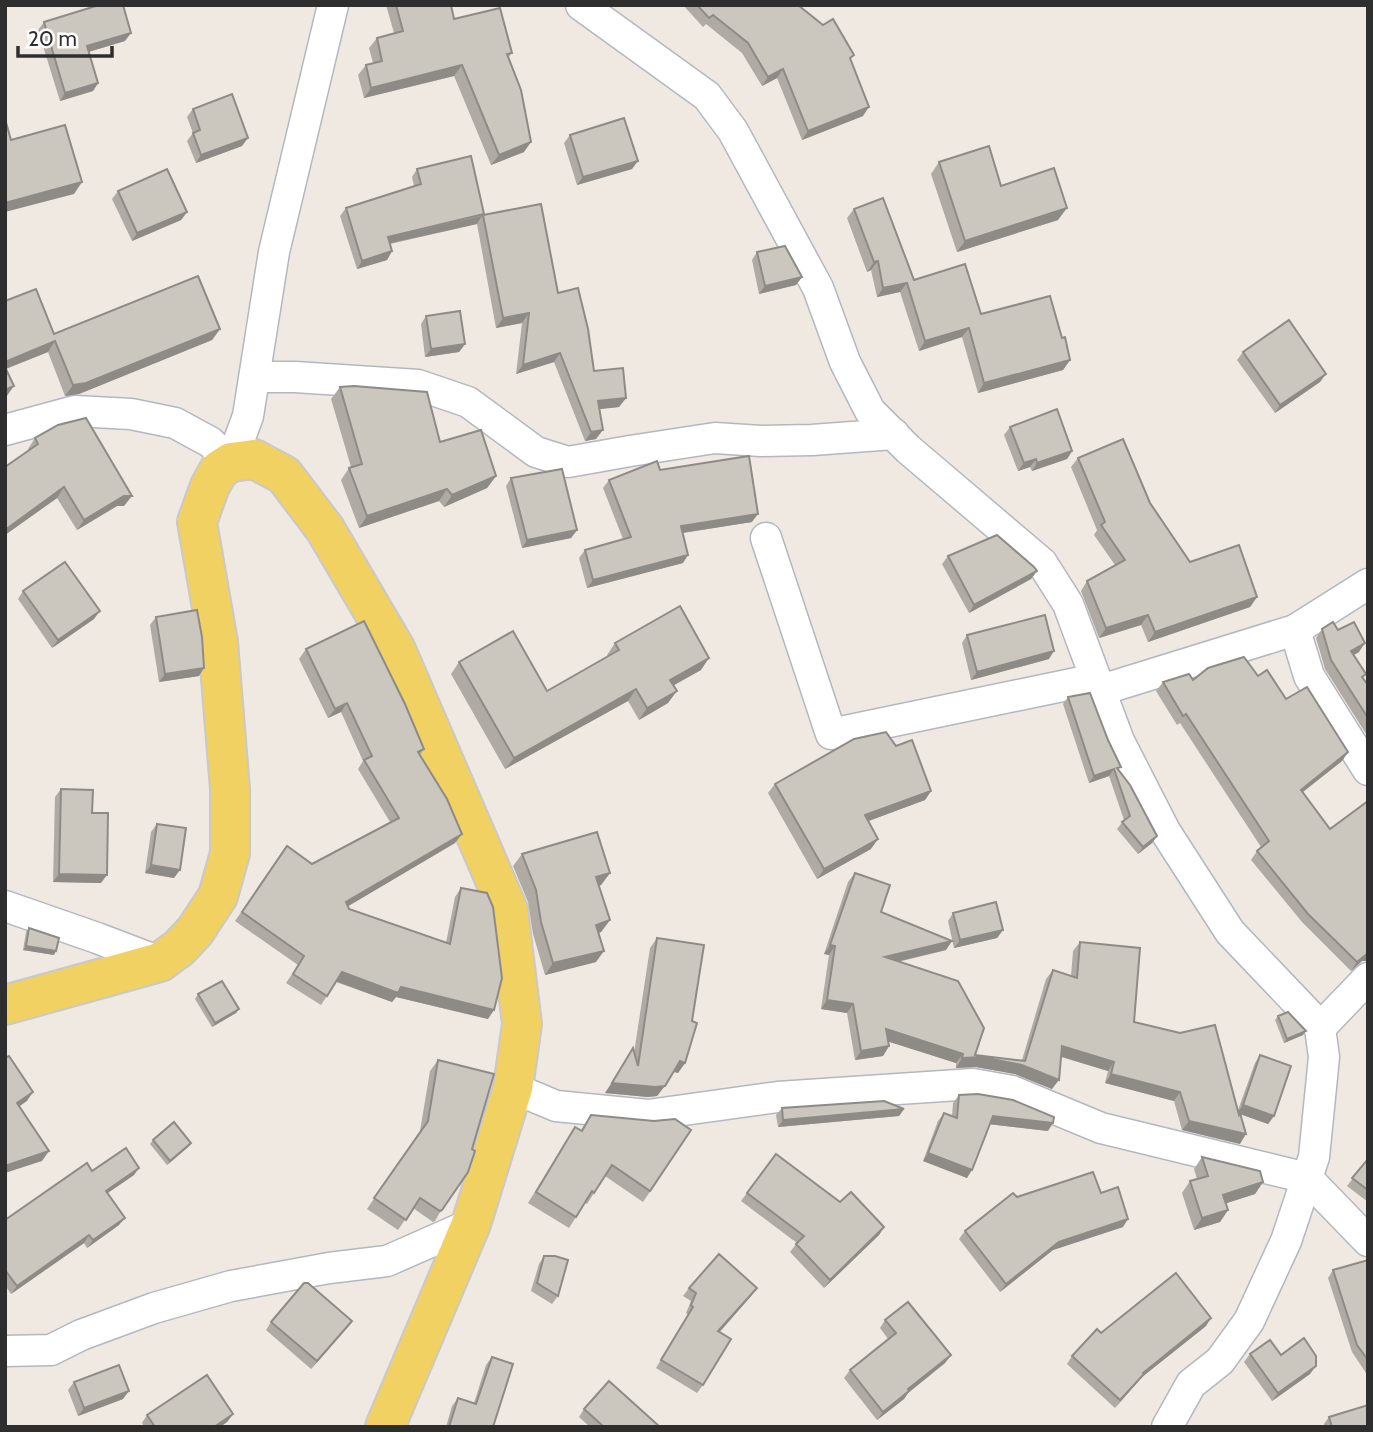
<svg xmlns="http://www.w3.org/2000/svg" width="1373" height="1432" viewBox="0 0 1373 1432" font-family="Cabin,sans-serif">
	<rect width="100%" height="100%" fill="#efe9e1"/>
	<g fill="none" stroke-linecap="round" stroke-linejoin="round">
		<g stroke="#b4b7c1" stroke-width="33">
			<g id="minor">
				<polyline points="581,5 707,96 733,131 818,288 845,362 870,411 908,449 1042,563 1068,604 1119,741 1165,831 1230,932 1312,1018 1320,1028 1324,1057 1314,1157 1286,1241 1249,1321 1220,1361 1191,1384 1167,1427"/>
				<polyline points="255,377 295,377 418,385 468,402 536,452 568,462 630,451 715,438 761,441 812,440 894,434"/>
				<polyline points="5,430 75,411 131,414 175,423 210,442 231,462 248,416 274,252 333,5"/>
				<polyline points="766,538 831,734 1096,679"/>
				<polyline points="1295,630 1309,676 1368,770"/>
				<polyline points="1101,690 1295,630 1368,584"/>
				<polyline points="5,906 97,938 160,962"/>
				<polyline points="1320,1028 1368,978"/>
				<polyline points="513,1088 556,1106 648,1115 778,1097 973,1084 1012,1091 1101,1128 1307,1178 1368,1241"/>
				<polyline points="5,1351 51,1350 81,1335 154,1308 231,1286 329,1268 387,1261 471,1224"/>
			</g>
		</g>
		<g stroke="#c9c9c9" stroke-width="42">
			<polyline id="major" points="5,1005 160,962 179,948 195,931 218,896 230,853 230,789 218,642 197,522 210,486 219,470 231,462 254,459 284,475 325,529 396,650 508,910 522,1024 513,1088 471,1224 385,1427"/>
		</g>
		<use href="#minor" stroke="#fff" stroke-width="30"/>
		<use href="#major" stroke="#f2d163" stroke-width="38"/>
	</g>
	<g fill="#afaba4">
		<polygon points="386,5 451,5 454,19 512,53 508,58 524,152 491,165 454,76 364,98 358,75 366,65 373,63 369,48 377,38 394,33"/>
		<polygon points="683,5 798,5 851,60 863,116 802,140 777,78 762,86 742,53 706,24 703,27"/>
		<polygon points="44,22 125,41 89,52 98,83 93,91 60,101 38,30"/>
		<polygon points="193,109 242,146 196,163 187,141 193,133 187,117"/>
		<polygon points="570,135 632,169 577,185 564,143"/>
		<polygon points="939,162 1001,186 1058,220 957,252 931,174"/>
		<polygon points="417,169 484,214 558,293 594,371 626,398 619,407 599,409 596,439 585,441 554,362 516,374 522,323 496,328 477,224 390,244 392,251 387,260 357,269 340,216 346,208 414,186 412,177"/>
		<polygon points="118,191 187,212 181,220 132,241 112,199"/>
		<polygon points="854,209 914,280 981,314 1062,338 1070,360 1063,370 978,393 962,337 919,351 900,292 877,297 871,270 867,272 847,218"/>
		<polygon points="757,252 802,277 796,285 759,294 752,260"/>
		<polygon points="5,301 54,334 220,329 212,340 79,394 65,396 48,352 6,369 6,397 5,398"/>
		<polygon points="426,316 465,344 459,352 425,357 421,324"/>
		<polygon points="1243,352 1320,382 1275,413 1237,360"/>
		<polygon points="340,387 440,442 496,476 487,488 444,507 439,501 359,528 341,480 349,468 351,467 331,399"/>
		<polygon points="1010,427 1072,451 1067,459 1032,471 1030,467 1018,471 1004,435"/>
		<polygon points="35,438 124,506 117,506 77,530 57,498 5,535 5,467 29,451 28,449"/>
		<polygon points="1078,458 1150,503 1190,562 1257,597 1250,607 1148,642 1141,625 1099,638 1081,591 1087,581 1115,565 1094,535 1097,530 1071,467"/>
		<polygon points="660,470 752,522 683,533 683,563 587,588 579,558 585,550 623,539 603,488 609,480"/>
		<polygon points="511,478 577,530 571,538 522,548 506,486"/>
		<polygon points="948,556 1037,571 1031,579 969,613 942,564"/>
		<polygon points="23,591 94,619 52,648 18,599"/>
		<polygon points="156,617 199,676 159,682 150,625"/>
		<polygon points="1322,629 1338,630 1359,652 1354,655 1363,679 1368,685 1368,737 1325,669 1316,638"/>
		<polygon points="967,635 1049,659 971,680 962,643"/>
		<polygon points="615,643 701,670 673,685 668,703 639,720 628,701 505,769 451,674 459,662 547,691 608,657 607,655"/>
		<polygon points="306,649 424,749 420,755 455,843 348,906 349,909 446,943 455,897 461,888 488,1019 396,997 392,1002 336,982 321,1005 286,983 298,965 235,921 287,846 312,864 390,822 358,769 363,761 341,712 328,718 299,659"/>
		<polygon points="1258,676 1348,752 1342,761 1303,792 1330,829 1368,801 1368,961 1362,961 1351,971 1302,922 1251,860 1257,851 1261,847 1180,723 1177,725 1156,691 1163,682"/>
		<polygon points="1068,697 1119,770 1157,836 1152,843 1138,854 1117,829 1124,820 1109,776 1089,783 1063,704"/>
		<polygon points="896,746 931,791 925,800 868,821 871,849 817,879 768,793 775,784"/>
		<polygon points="61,789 92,813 101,883 53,882 55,797"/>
		<polygon points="157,824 174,878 145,873 151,832"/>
		<polygon points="522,854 610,873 601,885 599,886 610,920 601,932 599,933 596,962 545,975 533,934 528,902 513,866"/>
		<polygon points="855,873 881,912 946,950 898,962 975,1055 1022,1060 1046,979 1053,970 1071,976 1073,951 1080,942 1134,1022 1238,1110 1255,1063 1260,1055 1274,1116 1268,1124 1240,1114 1240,1144 1182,1130 1174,1101 1105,1083 1108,1071 1061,1057 1052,1089 1015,1074 976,1067 956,1068 956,1063 888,1041 889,1046 883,1056 855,1060 847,1013 821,1009 829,955 824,954 848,882"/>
		<polygon points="953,913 1003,930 997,938 954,948 948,921"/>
		<polygon points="29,928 54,955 23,950 26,932"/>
		<polygon points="657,938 685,1063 678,1073 673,1072 657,1096 648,1097 605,1093 633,1048 634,1053 650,948"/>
		<polygon points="198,994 239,1009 236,1013 212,1027 195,999"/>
		<polygon points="1278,1016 1303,1035 1284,1043 1275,1020"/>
		<polygon points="438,1060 472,1149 475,1151 435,1221 433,1222 413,1208 398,1230 367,1209 420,1131 430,1071"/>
		<polygon points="959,1095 1048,1131 990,1124 967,1178 923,1161 938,1121 944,1113 952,1116 953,1103"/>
		<polygon points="782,1108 904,1109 899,1116 778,1127 776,1115"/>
		<polygon points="591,1115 691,1130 643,1202 605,1176 594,1193 587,1204 585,1203 569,1228 528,1203 575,1127 581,1130"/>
		<polygon points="153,1140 191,1143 188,1147 167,1165 150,1144"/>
		<polygon points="776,1154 840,1202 884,1227 879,1235 824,1288 790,1252 797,1243 741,1201"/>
		<polygon points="1202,1157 1263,1182 1255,1194 1226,1203 1228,1210 1220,1222 1194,1230 1182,1193 1190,1181 1197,1179 1194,1169"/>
		<polygon points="1368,1159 1368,1202 1347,1186"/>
		<polygon points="92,1171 134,1175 108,1193 119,1225 87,1248 84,1243 11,1294 5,1285 5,1220"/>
		<polygon points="1017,1197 1123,1227 1053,1250 1000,1292 959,1239 965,1231"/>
		<polygon points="544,1256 558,1296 552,1304 531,1291 539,1264"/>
		<polygon points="1368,1260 1368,1376 1352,1352 1328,1278 1333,1270"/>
		<polygon points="689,1288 751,1296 720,1332 703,1385 697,1393 656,1368 688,1315 686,1313 691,1301 683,1296"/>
		<polygon points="885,1320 951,1355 945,1363 908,1393 904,1399 877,1420 844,1378 850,1370 888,1339 880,1328"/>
		<polygon points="271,1322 346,1329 311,1369 266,1330"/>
		<polygon points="1206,1326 1142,1377 1115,1408 1067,1364 1072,1356 1101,1333"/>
		<polygon points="1250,1354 1281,1355 1310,1374 1272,1401 1244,1362"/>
		<polygon points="492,1357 493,1427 446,1427 452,1406 458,1398 474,1403 486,1365"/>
		<polygon points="74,1382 123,1399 78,1416 68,1390"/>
		<polygon points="584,1409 660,1427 590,1427 579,1417"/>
		<polygon points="233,1414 227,1422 220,1427 144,1427 142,1423 147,1415"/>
		<polygon points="1329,1417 1368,1427 1324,1427 1324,1424"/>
	</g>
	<g fill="#8e8b86">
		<polygon points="131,33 125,41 81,54 87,46"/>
		<polygon points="462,65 454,76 364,98 371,88"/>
		<polygon points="783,69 777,78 762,86 768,77"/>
		<polygon points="98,83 93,91 60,101 65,93"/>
		<polygon points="869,107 863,116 802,140 808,131"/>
		<polygon points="248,138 242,146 196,163 201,155"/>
		<polygon points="531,142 524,152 491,165 499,155"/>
		<polygon points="638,161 632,169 577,185 583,177"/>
		<polygon points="82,182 74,194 5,212 5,203"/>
		<polygon points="1067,208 1058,220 957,252 965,241"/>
		<polygon points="187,212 181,220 132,241 137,233"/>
		<polygon points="482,216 477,224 382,245 388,237"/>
		<polygon points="392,251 387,260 357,269 362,261"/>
		<polygon points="878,261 871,270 867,272 874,262"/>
		<polygon points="802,277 796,285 759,294 765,286"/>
		<polygon points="907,283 900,292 877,297 883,288"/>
		<polygon points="529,313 522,323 496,328 503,318"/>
		<polygon points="969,328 962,337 919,351 925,341"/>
		<polygon points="220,329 212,340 79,394 65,396 73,385"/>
		<polygon points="55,341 48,352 5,369 5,362"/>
		<polygon points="465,344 459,352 425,357 431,349"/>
		<polygon points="560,353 554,362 516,374 523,365"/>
		<polygon points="1070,360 1063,370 978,393 984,383"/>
		<polygon points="1326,374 1320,382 1275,413 1280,405"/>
		<polygon points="14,386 6,397 5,398 5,390"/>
		<polygon points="626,398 619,407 592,410 598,401"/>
		<polygon points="603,430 596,439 585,441 591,432"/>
		<polygon points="1072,451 1067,459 1032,471 1037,463"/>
		<polygon points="1036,459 1030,467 1018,471 1024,463"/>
		<polygon points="496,476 487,488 444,507 452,495"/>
		<polygon points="64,487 57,498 5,535 5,530"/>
		<polygon points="447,489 439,501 359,528 367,516"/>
		<polygon points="124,496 132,496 124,506 117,506 77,530 84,520"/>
		<polygon points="758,514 752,522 675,534 681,526"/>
		<polygon points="577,530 571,538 522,548 527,540"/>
		<polygon points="688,555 683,563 587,588 593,580"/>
		<polygon points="1037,571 1031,579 969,613 974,605"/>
		<polygon points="1257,597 1250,607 1148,642 1155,632"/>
		<polygon points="100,611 94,619 52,648 58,640"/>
		<polygon points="1148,615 1141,625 1099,638 1106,628"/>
		<polygon points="1365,643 1359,652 1345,660 1351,651"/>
		<polygon points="1054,651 1049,659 971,680 977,672"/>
		<polygon points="709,658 701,670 662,692 670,680"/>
		<polygon points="204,668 199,676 159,682 165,674"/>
		<polygon points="636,689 628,701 505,769 514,758"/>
		<polygon points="677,691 668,703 639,720 647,708"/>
		<polygon points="347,703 341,712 328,718 335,709"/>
		<polygon points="1348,752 1342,761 1295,798 1301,790"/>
		<polygon points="1114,769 1109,776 1089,783 1094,776"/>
		<polygon points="931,791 925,800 858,825 865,815"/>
		<polygon points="462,834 455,843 340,911 346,902"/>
		<polygon points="1157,836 1152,843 1138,854 1143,847"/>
		<polygon points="878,839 871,849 817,879 824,869"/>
		<polygon points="151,865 180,870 174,878 145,873"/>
		<polygon points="610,873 601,885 588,889 596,877"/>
		<polygon points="59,874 107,875 101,883 53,882"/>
		<polygon points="610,920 601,932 588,936 596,925"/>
		<polygon points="1003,930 997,938 954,948 960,940"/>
		<polygon points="952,941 946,950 878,966 885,957"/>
		<polygon points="830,945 835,946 829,955 824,954"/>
		<polygon points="26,946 56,951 54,955 23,950"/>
		<polygon points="604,951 596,962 545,975 553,963"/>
		<polygon points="1368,953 1368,961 1362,961 1351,971 1357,962"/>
		<polygon points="342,972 494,1010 488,1019 396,997 392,1002 335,981"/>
		<polygon points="827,1000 853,1004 847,1013 821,1009"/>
		<polygon points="239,1009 236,1013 212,1027 215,1023"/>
		<polygon points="886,1029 963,1054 956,1063 880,1039"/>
		<polygon points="1306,1031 1303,1035 1284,1043 1287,1039"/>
		<polygon points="889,1046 883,1056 855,1060 861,1051"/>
		<polygon points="1062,1046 1114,1062 1108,1071 1056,1055"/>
		<polygon points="982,1057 1022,1065 1059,1080 1052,1089 1015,1074 976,1067 956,1068 962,1058"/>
		<polygon points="680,1061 685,1063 678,1073 672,1071"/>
		<polygon points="1111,1074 1180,1092 1174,1101 1105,1083"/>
		<polygon points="612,1083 665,1086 657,1096 648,1097 605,1093"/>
		<polygon points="33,1092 27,1101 10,1113 17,1103"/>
		<polygon points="1243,1105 1274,1116 1268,1124 1237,1113"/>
		<polygon points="904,1109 899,1116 778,1127 783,1120"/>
		<polygon points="993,1116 1053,1123 1048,1131 987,1124"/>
		<polygon points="1189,1121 1246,1134 1240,1144 1182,1130"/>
		<polygon points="191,1143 188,1147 167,1165 170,1161"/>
		<polygon points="49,1151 42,1161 5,1173 5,1166"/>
		<polygon points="928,1153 972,1170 967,1178 923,1161"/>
		<polygon points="139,1168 134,1175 100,1198 106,1191"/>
		<polygon points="1263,1182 1255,1194 1215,1207 1223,1195"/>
		<polygon points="1228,1210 1220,1222 1194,1230 1202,1218"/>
		<polygon points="125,1218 119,1225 87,1248 93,1240"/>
		<polygon points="1128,1219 1123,1227 1053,1250 1000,1292 1006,1284 1059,1242"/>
		<polygon points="884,1227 879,1235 824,1288 830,1280"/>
		<polygon points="89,1235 84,1243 11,1294 17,1286"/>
		<polygon points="757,1288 751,1296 713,1339 718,1331"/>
		<polygon points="1211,1318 1206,1326 1142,1377 1115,1408 1143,1373"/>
		<polygon points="352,1321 346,1329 311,1369 317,1361"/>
		<polygon points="951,1355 945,1363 908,1393 904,1399 877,1420 883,1412 908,1389"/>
		<polygon points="1316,1366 1310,1374 1272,1401 1278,1393"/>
		<polygon points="129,1391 123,1399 78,1416 84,1408"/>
		<polygon points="233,1414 227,1422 220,1427 214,1427"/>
	</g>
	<g fill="#cbc7bf" stroke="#8e8b86" stroke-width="2">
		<polygon points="99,5 123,5 131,33 87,46 98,83 65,93 44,22"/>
		<polygon points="396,5 451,5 454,19 500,8 512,53 507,54 521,90 531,142 499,155 462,65 371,88 366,65 382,61 377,38 403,31"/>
		<polygon points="697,5 798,5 823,25 833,19 854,55 850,58 869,107 808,131 783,69 768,77 748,43 713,15 709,18"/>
		<polygon points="232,94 248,138 201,155 193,133 200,130 193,109"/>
		<polygon points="624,118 638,161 583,177 570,135"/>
		<polygon points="5,119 11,140 65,125 82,182 5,203"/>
		<polygon points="989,146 1001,186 1054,168 1067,208 965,241 939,162"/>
		<polygon points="471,156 484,214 388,237 392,251 362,261 346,208 421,184 417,169"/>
		<polygon points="167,169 187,212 137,233 118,191"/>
		<polygon points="883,198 914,280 965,264 981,314 1050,296 1062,338 1065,337 1070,360 984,383 969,328 925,341 907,283 883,288 878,261 874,262 854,209"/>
		<polygon points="541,204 558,293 578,288 588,329 594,371 623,368 626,398 598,401 603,430 591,432 560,353 523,365 529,313 503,318 483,215"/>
		<polygon points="785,246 802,277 765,286 757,252"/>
		<polygon points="198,276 220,329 86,383 73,385 55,341 5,362 5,301 36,289 54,334"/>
		<polygon points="460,311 465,344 431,349 426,316"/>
		<polygon points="1289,320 1326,374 1280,405 1243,352"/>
		<polygon points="5,367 14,386 5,390"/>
		<polygon points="354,386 427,392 440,442 481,430 496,476 452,495 447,489 367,516 349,468 362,464 340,387"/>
		<polygon points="1057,409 1072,451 1037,463 1036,459 1024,463 1010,427"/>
		<polygon points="86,418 132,496 124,496 84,520 64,487 5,530 5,467 38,444 35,438 58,425"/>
		<polygon points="1123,439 1150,503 1190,562 1239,545 1257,597 1155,632 1148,615 1106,628 1087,581 1125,560 1101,525 1105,522 1078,458"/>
		<polygon points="749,456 758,514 681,526 688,555 593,580 585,550 631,537 609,480 657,461 660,470"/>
		<polygon points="562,469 577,530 527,540 511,478"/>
		<polygon points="997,535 1034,567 1037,571 974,605 948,556"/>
		<polygon points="65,562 100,611 58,640 23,591"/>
		<polygon points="680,606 709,658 670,680 677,691 647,708 636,689 514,758 459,662 513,631 547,691 619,650 615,643"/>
		<polygon points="197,610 202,637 204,668 165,674 156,617"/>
		<polygon points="1045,615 1054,651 977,672 967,635"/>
		<polygon points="364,621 405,704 424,749 418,752 447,799 462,834 346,902 349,909 450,944 461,888 487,893 493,907 502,978 494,1010 401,987 398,993 342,972 327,996 293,974 304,956 242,912 287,846 312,864 399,818 364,760 372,756 347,703 335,709 306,649"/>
		<polygon points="1333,622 1338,630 1354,622 1365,643 1351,651 1366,674 1362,677 1368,685 1368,718 1331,660 1322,629"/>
		<polygon points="1244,657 1258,676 1267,670 1286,699 1307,687 1348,752 1301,790 1330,829 1368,801 1368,953 1357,962 1308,914 1257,851 1269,841 1186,714 1183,716 1163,682 1189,674 1193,680 1208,668"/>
		<polygon points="1090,693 1108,740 1121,767 1117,768 1130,785 1157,836 1143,847 1122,822 1130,816 1114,769 1094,776 1068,697"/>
		<polygon points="886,732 896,746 912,740 931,791 865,815 878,839 824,869 775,784 854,739"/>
		<polygon points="61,789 93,790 92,813 108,813 107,875 59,874"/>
		<polygon points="157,824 186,828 180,870 151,865"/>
		<polygon points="597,832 610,873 596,877 610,920 596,925 604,951 553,963 541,922 536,890 522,854"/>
		<polygon points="855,873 890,885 881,912 952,941 885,957 958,981 984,1028 975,1055 1025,1061 1053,970 1077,978 1080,942 1140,948 1134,1022 1180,1033 1215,1025 1239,1115 1240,1113 1246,1134 1189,1121 1180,1092 1111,1074 1114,1062 1062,1046 1059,1080 1022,1065 982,1057 962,1058 963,1054 886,1029 889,1046 861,1051 853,1004 827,1000 835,946 830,945"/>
		<polygon points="996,902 1003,930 960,940 953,913"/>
		<polygon points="29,928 59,938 56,951 26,946"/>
		<polygon points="657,938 704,945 692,1021 697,1023 685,1063 680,1061 665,1086 655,1087 612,1083 633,1048 638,1066"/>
		<polygon points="222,981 239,1009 215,1023 198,994"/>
		<polygon points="1288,1012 1306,1031 1287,1039 1278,1016"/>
		<polygon points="1260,1055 1291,1066 1274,1116 1243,1105"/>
		<polygon points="9,1056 33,1092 17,1103 49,1151 5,1166 5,1058"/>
		<polygon points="438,1060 494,1074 472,1149 475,1151 468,1172 442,1210 440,1211 420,1198 406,1220 374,1198 428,1121"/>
		<polygon points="978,1094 1013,1100 1054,1117 1053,1123 993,1116 972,1170 928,1153 944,1113 957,1118 959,1095"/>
		<polygon points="884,1101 904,1109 783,1120 782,1108"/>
		<polygon points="591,1115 654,1121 675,1119 691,1130 650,1191 612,1165 594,1193 592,1191 576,1217 536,1192 575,1127 582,1131"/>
		<polygon points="174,1122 191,1143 170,1161 153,1140"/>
		<polygon points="126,1148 139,1168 106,1191 125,1218 93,1240 89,1235 17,1286 5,1270 5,1220 87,1163 92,1171"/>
		<polygon points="776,1154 840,1202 851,1192 884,1227 830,1280 796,1244 804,1236 747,1193"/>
		<polygon points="1202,1157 1260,1171 1263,1182 1223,1195 1228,1210 1202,1218 1190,1181 1208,1176"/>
		<polygon points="1368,1159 1368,1190 1352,1178"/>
		<polygon points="1093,1172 1101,1193 1118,1187 1128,1219 1059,1242 1006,1284 965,1231 1013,1193 1017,1197"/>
		<polygon points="719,1254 757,1288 718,1331 731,1339 703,1385 661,1360 693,1307 691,1305 696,1293 689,1288"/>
		<polygon points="544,1256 555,1256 568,1260 558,1296 537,1283"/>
		<polygon points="1368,1260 1368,1360 1357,1345 1333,1270"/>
		<polygon points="1176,1273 1211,1318 1143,1373 1144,1374 1120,1400 1072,1356 1097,1329 1101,1333"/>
		<polygon points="304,1283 308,1283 352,1321 317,1361 271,1322"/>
		<polygon points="908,1302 951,1355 908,1389 909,1391 883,1412 850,1370 896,1333 885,1320"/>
		<polygon points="1304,1338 1316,1356 1316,1366 1278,1393 1250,1354 1270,1340 1281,1355"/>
		<polygon points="492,1357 513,1364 493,1427 449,1427 458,1398 476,1404"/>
		<polygon points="119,1365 129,1391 84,1408 74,1382"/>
		<polygon points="207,1375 233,1414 214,1427 155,1427 147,1415"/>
		<polygon points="609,1381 660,1427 604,1427 584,1409"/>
		<polygon points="1368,1405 1368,1427 1332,1427 1329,1417"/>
	</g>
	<rect width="1373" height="1432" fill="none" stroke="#2e2e2e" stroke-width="14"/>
	<path d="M18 46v10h94v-10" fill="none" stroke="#2e2e2e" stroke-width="3.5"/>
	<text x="28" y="46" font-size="21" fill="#2e2e2e" stroke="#ffffff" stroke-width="5" paint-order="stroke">20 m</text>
</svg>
